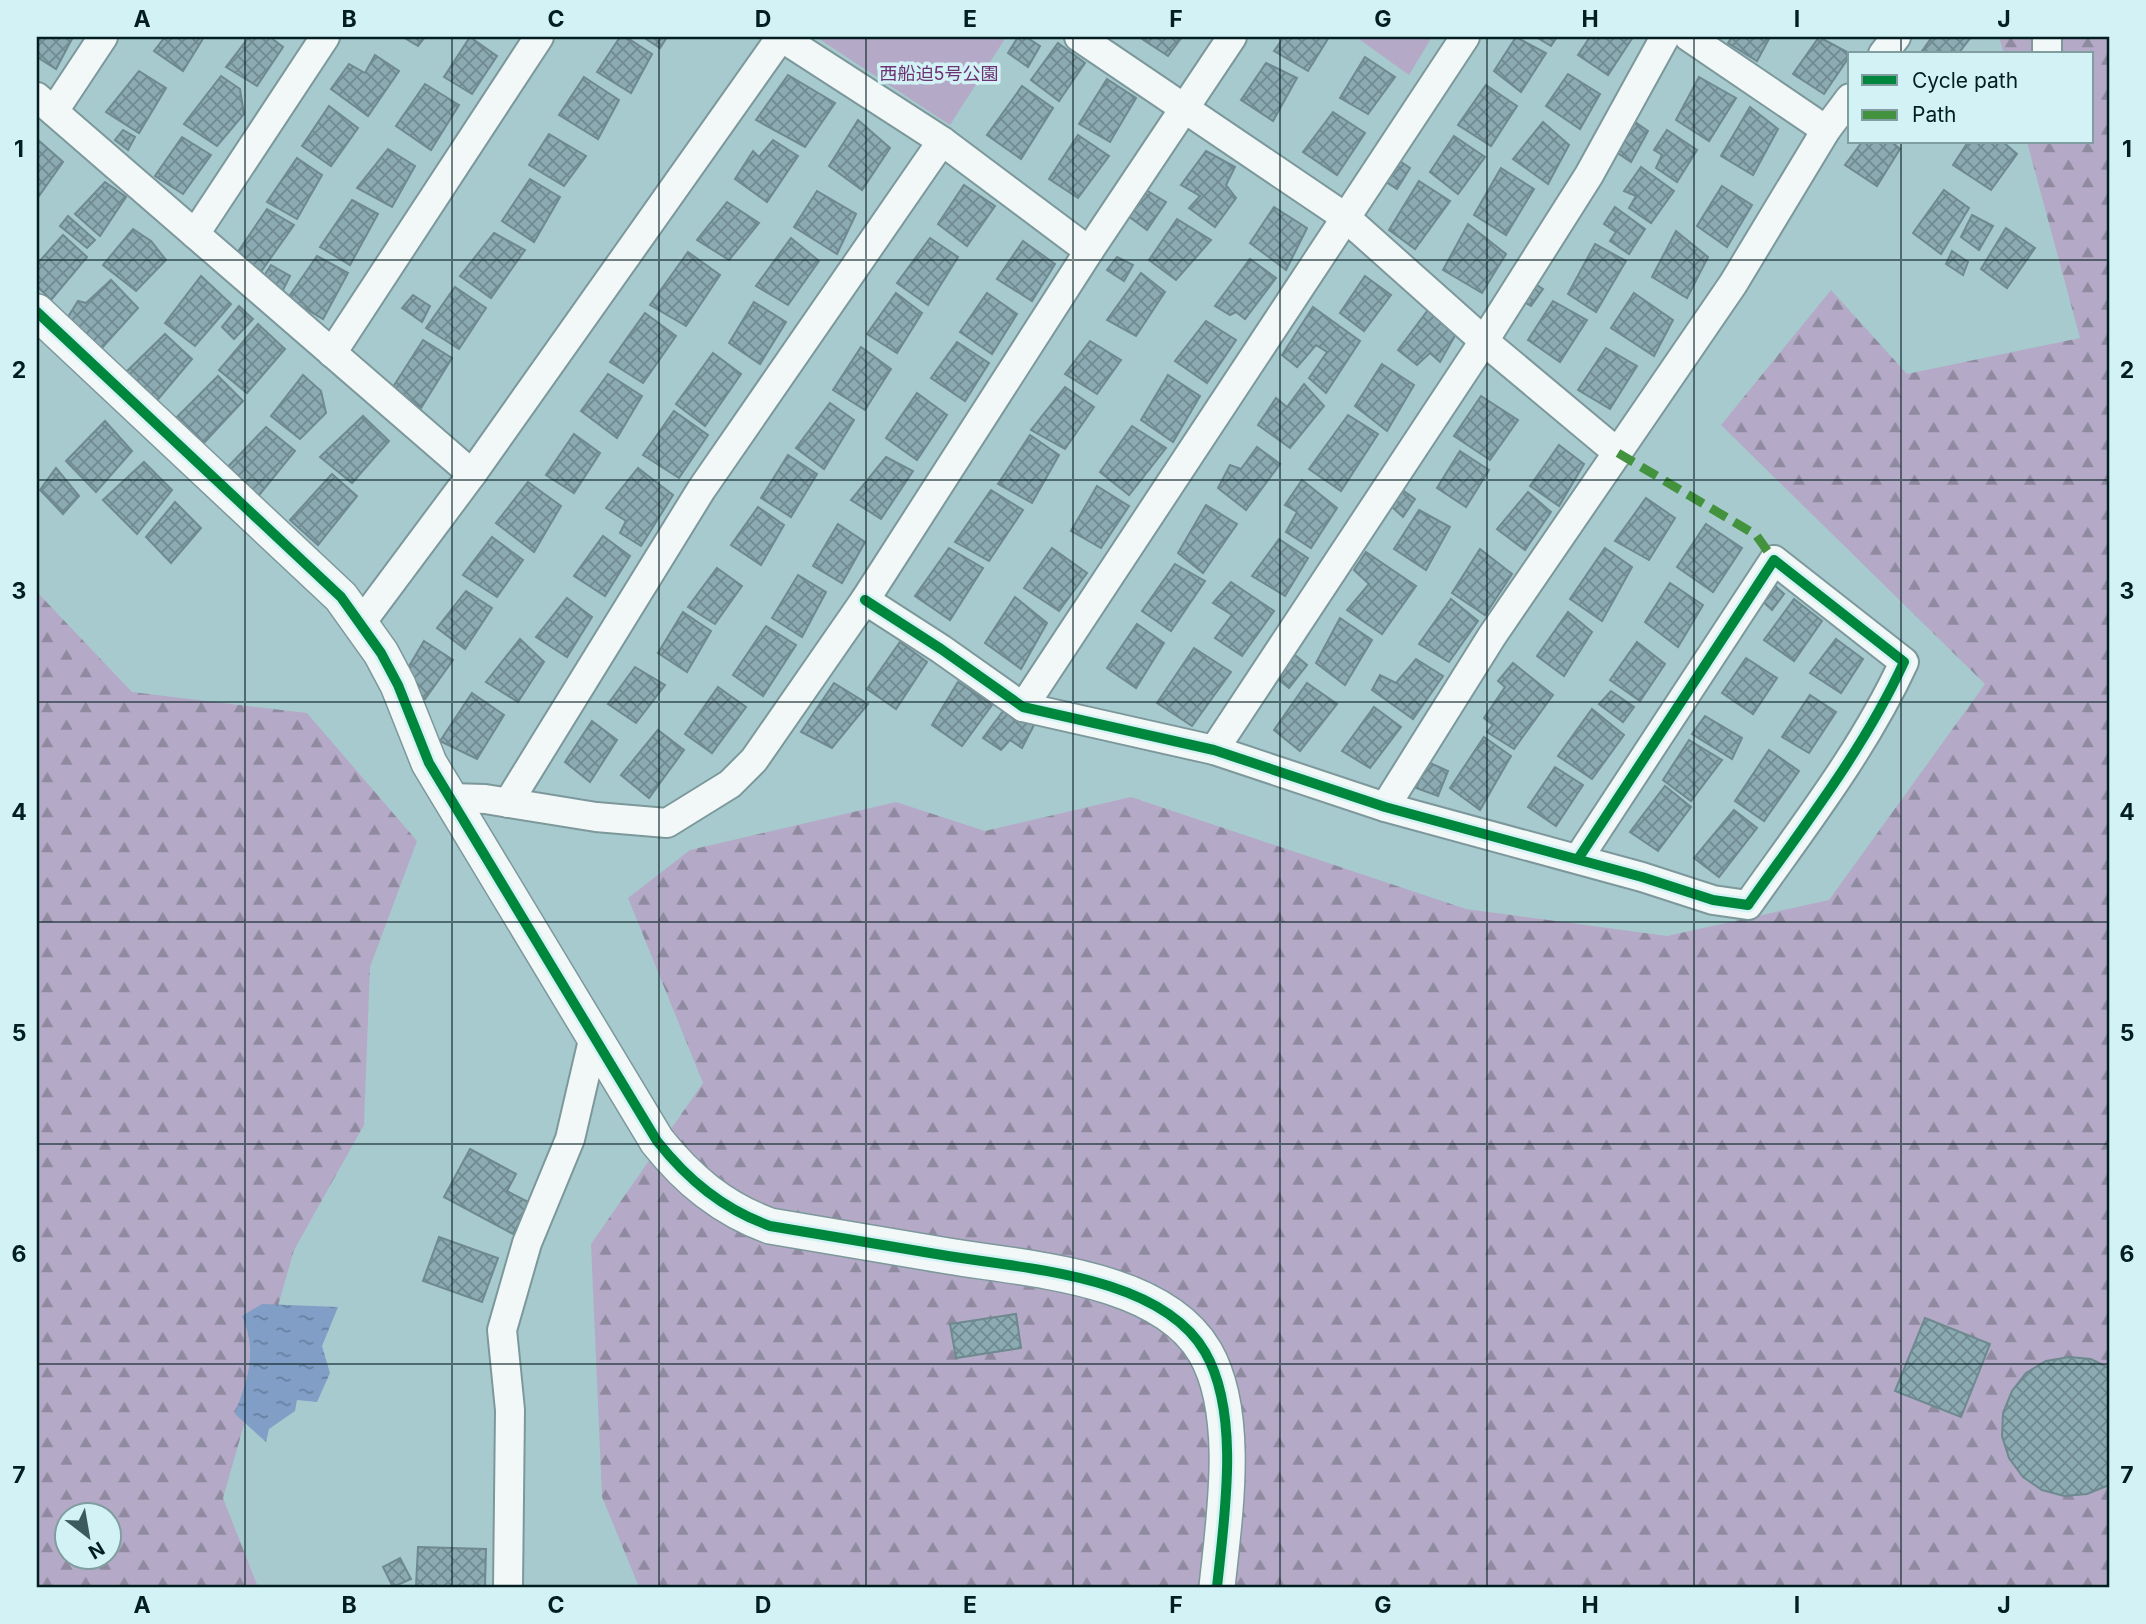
<svg xmlns="http://www.w3.org/2000/svg" width="2146" height="1624" viewBox="0 0 2146 1624" font-family="Inter,'Noto Sans JP',sans-serif">
	<defs>
		<pattern id="forest-firs" width="22" height="20" patternUnits="userSpaceOnUse" patternTransform="scale(1.75)"><rect width="22" height="20" fill="#b4aac7"/><path d="M5 1l3.5 6h-7zM16 11l3.5 6h-7z" fill="#908aa1"/></pattern>
		<pattern id="water-ripples" width="26" height="14" patternUnits="userSpaceOnUse" patternTransform="scale(1.75)"><rect width="26" height="14" fill="#809ec6"/><path d="M2 4q2-2 4 0t4 0M15 11q2-2 4 0t4 0" fill="none" stroke="#6780a0"/></pattern>
		<pattern id="building-cross-hatch" width="8" height="8" patternUnits="userSpaceOnUse" patternTransform="scale(1.75)"><rect width="8" height="8" fill="#8baab1"/><path d="M0 0l8 8M0 8l8-8" fill="none" stroke="#6f8a90"/></pattern>
	</defs>
	<rect width="100%" height="100%" fill="#a7cace"/>
	<g fill="#b4aac7">
		<polygon points="816,37 1006,37 950,125"/>
		<polygon points="1356,37 1432,37 1409,75"/>
	</g>
	<g fill="url(#forest-firs)" fill-rule="evenodd">
		<polygon points="1999,37 2109,37 2109,1587 639,1587 602,1497 591,1244 703,1083 628,898 690,850 896,802 985,831 1131,797 1466,909 1667,936 1829,900 1985,684 1721,425 1831,290 1907,374 2080,338 2027,142 2092,142 2092,54 2004,54"/>
		<path d="M37,592L132,692L307,713L417,841L370,967L364,1125L294,1250L223,1498L258,1587H37ZM66,1516H108V1558H66Z"/>
	</g>
	<path fill="url(#water-ripples)" d="M262,1304L338,1307L322,1346L330,1373L317,1402L297,1400L295,1411L269,1429L266,1442L235,1414C248,1377 258,1353 242,1316Z"/>
	<g fill="url(#building-cross-hatch)" stroke="#6e898f" stroke-width="2">
		<polygon points="37,37 73,37 56,69 37,57"/>
		<polygon points="165,37 204,37 183,71 154,51"/>
		<polygon points="249,37 270,37 283,47 257,86 226,67"/>
		<polygon points="403,37 425,37 418,46"/>
		<polygon points="470,37 497,56 472,94 444,77"/>
		<polygon points="620,37 626,37 652,54 631,93 597,72"/>
		<polygon points="643,37 667,37 660,48"/>
		<polygon points="1018,37 1026,37 1040,46 1028,67 1008,53"/>
		<polygon points="1139,37 1182,37 1168,56"/>
		<polygon points="1284,37 1329,37 1308,71 1274,51"/>
		<polygon points="1516,37 1546,53 1521,92 1494,71"/>
		<polygon points="1536,37 1557,37 1551,46"/>
		<polygon points="1590,37 1633,37 1608,75 1578,55"/>
		<polygon points="1732,37 1770,37 1757,61 1728,43"/>
		<polygon points="1819,37 1851,54 1824,94 1793,74"/>
		<polygon points="1932,37 1971,37 1958,54 1920,54"/>
		<polygon points="1058,43 1085,63 1059,101 1031,80"/>
		<polygon points="375,55 399,71 368,116 331,89 349,64 365,73"/>
		<polygon points="1365,57 1395,77 1368,114 1340,98"/>
		<polygon points="1266,63 1297,78 1273,121 1241,100"/>
		<polygon points="139,71 166,88 139,133 106,112"/>
		<polygon points="1568,74 1600,94 1580,129 1546,106"/>
		<polygon points="788,75 835,103 805,147 756,120"/>
		<polygon points="221,76 240,89 244,114 217,146 184,124"/>
		<polygon points="584,77 619,100 598,139 559,115"/>
		<polygon points="1699,77 1736,98 1709,141 1676,120"/>
		<polygon points="1107,79 1136,98 1110,142 1079,124"/>
		<polygon points="425,84 459,105 431,150 396,126"/>
		<polygon points="1486,85 1517,106 1491,146 1458,125"/>
		<polygon points="1022,86 1053,108 1021,159 987,135"/>
		<polygon points="329,106 358,128 331,166 302,146"/>
		<polygon points="1750,107 1778,129 1753,175 1721,156"/>
		<polygon points="1333,112 1365,133 1337,175 1303,152"/>
		<polygon points="1631,119 1648,131 1631,162 1613,150"/>
		<polygon points="858,120 890,148 862,190 829,166"/>
		<polygon points="1543,122 1569,145 1548,184 1513,159"/>
		<polygon points="123,130 135,137 128,150 115,140"/>
		<polygon points="1667,130 1697,150 1677,182 1656,168 1662,155 1654,150"/>
		<polygon points="549,134 586,156 564,186 529,165"/>
		<polygon points="1078,135 1109,156 1078,198 1049,179"/>
		<polygon points="1454,136 1485,157 1458,194 1430,172"/>
		<polygon points="182,137 211,155 183,194 155,176"/>
		<polygon points="37,139 63,162 39,196 37,194"/>
		<polygon points="773,140 798,156 767,202 735,179 753,151 759,157"/>
		<polygon points="1862,142 1892,142 1900,149 1877,186 1845,165"/>
		<polygon points="1968,142 2003,142 2017,154 1991,190 1953,165"/>
		<polygon points="388,149 415,166 392,207 357,188"/>
		<polygon points="1206,151 1235,167 1226,185 1236,198 1215,227 1189,208 1200,196 1181,185"/>
		<polygon points="1394,157 1410,168 1397,189 1380,178"/>
		<polygon points="297,158 322,175 297,219 267,202"/>
		<polygon points="1641,167 1674,191 1651,223 1629,208 1636,196 1624,191"/>
		<polygon points="1501,168 1534,189 1506,235 1474,215"/>
		<polygon points="530,179 560,197 534,242 502,221"/>
		<polygon points="1419,181 1450,201 1415,249 1389,230"/>
		<polygon points="105,182 126,197 100,236 75,214"/>
		<polygon points="964,185 995,206 967,246 938,224"/>
		<polygon points="1722,186 1752,205 1727,247 1697,226"/>
		<polygon points="1146,190 1166,202 1147,230 1127,215"/>
		<polygon points="1944,190 1969,208 1941,254 1913,233"/>
		<polygon points="817,191 856,214 837,254 794,227"/>
		<polygon points="352,200 378,214 350,265 320,247"/>
		<polygon points="727,202 759,223 729,260 697,240"/>
		<polygon points="1274,207 1307,228 1286,270 1250,243"/>
		<polygon points="1615,207 1645,229 1629,254 1610,241 1616,232 1604,224"/>
		<polygon points="267,209 294,225 260,273 235,256"/>
		<polygon points="1972,215 1993,226 1979,250 1961,237"/>
		<polygon points="68,216 95,240 87,248 60,226"/>
		<polygon points="1177,219 1211,240 1176,280 1149,260"/>
		<polygon points="1468,224 1506,254 1482,293 1443,270"/>
		<polygon points="2006,228 2035,248 2007,288 1981,269"/>
		<polygon points="133,229 151,241 166,260 136,291 103,265"/>
		<polygon points="1676,231 1708,257 1687,298 1652,277"/>
		<polygon points="494,233 525,250 491,298 460,276"/>
		<polygon points="63,235 87,257 51,300 37,286 37,264"/>
		<polygon points="791,238 819,261 788,305 756,286"/>
		<polygon points="930,238 958,257 928,305 897,283"/>
		<polygon points="1023,241 1055,264 1032,301 997,279"/>
		<polygon points="1595,244 1626,261 1596,312 1568,294"/>
		<polygon points="1952,251 1968,262 1963,275 1946,264"/>
		<polygon points="688,252 720,275 686,326 650,305"/>
		<polygon points="317,256 348,273 323,319 288,298"/>
		<polygon points="1117,257 1133,265 1124,281 1107,270"/>
		<polygon points="1250,259 1276,278 1245,319 1236,312 1230,315 1215,306"/>
		<polygon points="271,265 290,276 279,298 260,282"/>
		<polygon points="1141,273 1165,292 1136,336 1107,320"/>
		<polygon points="201,276 231,304 195,346 165,323"/>
		<polygon points="1365,276 1391,295 1364,331 1340,313"/>
		<polygon points="111,280 138,308 100,350 66,320 78,301 86,303"/>
		<polygon points="1529,280 1543,289 1531,306 1519,299"/>
		<polygon points="455,287 486,308 459,349 426,328"/>
		<polygon points="896,293 922,313 897,353 867,334"/>
		<polygon points="987,293 1017,314 992,354 960,332"/>
		<polygon points="1634,293 1673,320 1654,356 1611,328"/>
		<polygon points="413,295 430,306 422,322 402,308"/>
		<polygon points="1553,301 1587,320 1560,362 1528,340"/>
		<polygon points="754,302 786,322 760,364 729,343"/>
		<polygon points="239,306 253,319 234,339 222,327"/>
		<polygon points="1313,307 1360,341 1326,393 1309,378 1327,352 1316,345 1297,367 1282,355"/>
		<polygon points="1428,310 1456,334 1440,362 1430,353 1417,365 1398,350"/>
		<polygon points="645,313 676,336 643,383 610,362"/>
		<polygon points="1206,321 1236,340 1207,383 1175,361"/>
		<polygon points="258,324 285,349 247,393 219,370"/>
		<polygon points="165,334 192,359 154,404 123,375"/>
		<polygon points="423,340 452,358 421,408 393,387"/>
		<polygon points="1090,341 1121,360 1097,394 1065,374"/>
		<polygon points="957,342 989,363 965,401 931,378"/>
		<polygon points="861,347 891,369 865,410 833,390"/>
		<polygon points="1606,348 1637,366 1610,409 1578,390"/>
		<polygon points="713,353 741,374 705,426 676,404"/>
		<polygon points="1382,364 1414,385 1387,431 1355,406"/>
		<polygon points="608,374 642,396 617,438 581,411"/>
		<polygon points="303,375 321,391 326,413 300,439 271,416"/>
		<polygon points="1168,375 1200,396 1173,442 1141,420"/>
		<polygon points="218,376 243,401 201,446 174,420"/>
		<polygon points="1304,384 1324,406 1290,448 1258,425 1276,398 1287,407"/>
		<polygon points="1065,387 1094,407 1065,449 1031,430"/>
		<polygon points="917,393 947,415 917,460 886,438"/>
		<polygon points="1481,396 1518,420 1490,460 1454,436"/>
		<polygon points="830,403 854,420 824,469 796,448"/>
		<polygon points="674,411 708,435 679,478 643,455"/>
		<polygon points="1348,415 1378,434 1341,491 1309,469"/>
		<polygon points="363,416 389,441 352,483 320,457"/>
		<polygon points="105,421 132,451 96,492 66,461"/>
		<polygon points="1132,426 1166,448 1129,495 1100,472"/>
		<polygon points="266,427 295,451 255,500 221,474"/>
		<polygon points="574,434 600,453 574,493 546,475"/>
		<polygon points="1030,435 1059,455 1032,503 998,484"/>
		<polygon points="1559,445 1584,464 1559,506 1530,486"/>
		<polygon points="1257,447 1280,464 1246,510 1218,488 1230,465 1241,469"/>
		<polygon points="1460,451 1489,470 1466,507 1437,488"/>
		<polygon points="788,455 817,474 791,517 761,498"/>
		<polygon points="886,457 913,471 881,519 851,500"/>
		<polygon points="144,462 172,490 137,534 103,500"/>
		<polygon points="56,468 79,496 63,514 40,490"/>
		<polygon points="638,468 673,495 641,546 620,533 626,521 606,508"/>
		<polygon points="332,474 357,496 318,545 290,520"/>
		<polygon points="1302,480 1337,508 1311,548 1286,532 1297,512 1285,505"/>
		<polygon points="528,482 561,506 534,552 496,523"/>
		<polygon points="1097,486 1129,506 1101,548 1071,531"/>
		<polygon points="1401,489 1415,499 1403,517 1392,507"/>
		<polygon points="991,490 1023,510 989,561 955,542"/>
		<polygon points="1528,492 1551,512 1525,550 1497,529"/>
		<polygon points="1646,498 1675,518 1649,560 1615,541"/>
		<polygon points="175,502 201,528 171,563 146,537"/>
		<polygon points="1206,505 1237,524 1203,573 1178,553"/>
		<polygon points="758,507 784,525 761,565 731,545"/>
		<polygon points="1419,510 1450,527 1426,570 1394,549"/>
		<polygon points="838,524 865,542 842,583 813,566"/>
		<polygon points="1706,524 1742,548 1713,592 1677,567"/>
		<polygon points="603,536 630,556 605,596 574,576"/>
		<polygon points="492,537 523,560 497,597 463,575"/>
		<polygon points="1279,539 1308,558 1285,596 1252,576"/>
		<polygon points="949,548 983,568 950,620 915,596"/>
		<polygon points="1052,548 1087,573 1059,611 1024,588"/>
		<polygon points="1605,548 1632,567 1602,621 1570,599"/>
		<polygon points="1480,549 1512,574 1485,615 1452,593"/>
		<polygon points="1366,552 1416,586 1382,634 1347,610 1369,584 1354,570"/>
		<polygon points="1175,564 1205,581 1171,631 1142,611"/>
		<polygon points="717,568 742,586 715,624 688,607"/>
		<polygon points="798,575 826,592 802,637 772,618"/>
		<polygon points="1231,582 1274,611 1242,656 1215,638 1232,615 1213,603"/>
		<polygon points="1670,583 1703,605 1678,647 1645,622"/>
		<polygon points="1773,584 1784,594 1772,610 1759,598"/>
		<polygon points="466,591 492,608 465,649 437,628"/>
		<polygon points="1015,597 1047,623 1021,669 985,643"/>
		<polygon points="567,598 592,617 567,657 536,637"/>
		<polygon points="1451,599 1478,621 1449,662 1419,644"/>
		<polygon points="1794,599 1822,621 1794,661 1764,640"/>
		<polygon points="683,612 711,631 687,672 658,653"/>
		<polygon points="1568,612 1592,632 1564,676 1537,656"/>
		<polygon points="1340,618 1372,640 1345,685 1316,663"/>
		<polygon points="1137,624 1164,643 1136,688 1107,668"/>
		<polygon points="766,626 796,645 763,696 733,675"/>
		<polygon points="520,639 544,662 518,702 486,682"/>
		<polygon points="1836,639 1863,659 1841,693 1810,673"/>
		<polygon points="424,641 453,660 425,699 402,678"/>
		<polygon points="900,642 927,662 896,709 867,689"/>
		<polygon points="1637,642 1665,664 1640,701 1610,680"/>
		<polygon points="1194,648 1231,672 1192,726 1157,703"/>
		<polygon points="1290,651 1307,665 1289,688 1273,675"/>
		<polygon points="1746,658 1777,678 1753,714 1722,693"/>
		<polygon points="1416,659 1443,676 1413,719 1372,690 1380,675 1396,683"/>
		<polygon points="1513,663 1553,695 1514,749 1487,732 1493,725 1484,718 1505,687 1498,681"/>
		<polygon points="635,667 665,685 636,723 608,704"/>
		<polygon points="958,682 992,705 962,746 932,725"/>
		<polygon points="834,683 868,704 832,748 801,732"/>
		<polygon points="1307,683 1337,704 1300,751 1274,730"/>
		<polygon points="718,687 746,707 712,753 685,734"/>
		<polygon points="1611,691 1634,707 1623,722 1599,704"/>
		<polygon points="472,693 504,715 477,759 440,741"/>
		<polygon points="1810,695 1836,712 1809,753 1782,737"/>
		<polygon points="1006,707 1034,725 1022,748 1010,740 1001,750 983,738"/>
		<polygon points="1374,707 1401,727 1370,768 1342,751"/>
		<polygon points="1592,709 1624,735 1592,779 1558,756"/>
		<polygon points="1705,716 1742,738 1732,759 1692,734"/>
		<polygon points="592,721 617,740 590,782 565,762"/>
		<polygon points="658,730 684,750 649,798 621,775"/>
		<polygon points="1484,737 1511,756 1480,810 1450,788"/>
		<polygon points="1689,740 1722,760 1691,801 1663,780"/>
		<polygon points="1769,750 1799,771 1764,821 1735,801"/>
		<polygon points="1428,762 1448,771 1438,796 1416,788"/>
		<polygon points="1555,767 1583,785 1556,826 1528,807"/>
		<polygon points="1665,786 1691,807 1658,851 1630,832"/>
		<polygon points="1734,810 1757,828 1719,877 1694,858"/>
		<polygon points="470,1149 516,1174 507,1191 530,1203 513,1234 444,1197"/>
		<polygon points="439,1237 498,1258 482,1302 423,1281"/>
		<polygon points="1016,1314 1021,1348 956,1358 950,1324"/>
		<polygon points="1925,1318 1990,1344 1961,1417 1895,1391"/>
		<polygon points="2069,1357 2091,1359 2109,1368 2109,1485 2087,1494 2064,1496 2042,1490 2023,1477 2009,1458 2002,1436 2003,1413 2012,1391 2026,1373 2046,1361"/>
		<polygon points="418,1547 486,1549 485,1587 416,1586"/>
		<polygon points="400,1558 411,1579 393,1587 383,1567"/>
	</g>
	<g fill="none" stroke-linecap="round" stroke-linejoin="round">
		<g stroke="#7c989b" stroke-width="32">
			<g id="minor">
				<polyline points="781,37 942,141 1089,251"/>
				<polyline points="1079,37 1345,217 1484,341 1618,453"/>
				<polyline points="1689,37 1826,130"/>
				<polyline points="1883,54 1896,37"/>
				<polyline points="2047,54 2047,37"/>
				<polyline points="37,97 472,474"/>
				<polyline points="54,111 103,37"/>
				<polyline points="195,234 325,37"/>
				<polyline points="332,353 539,37"/>
				<path d="M865,600L941,649L1023,707L1214,750L1385,807L1642,877L1713,900L1748,905C1803,827 1864,749 1904,662L1774,560L1578,859"/>
				<polyline points="361,623 472,474 781,37"/>
				<polyline points="1023,707 1465,37"/>
				<polyline points="1214,750 1484,341 1589,175 1665,37"/>
				<polyline points="450,798 485,799 596,817 667,823 730,784 754,760 865,600 1089,251 1232,37"/>
				<polyline points="508,803 701,490 942,141"/>
				<polyline points="1385,807 1492,636 1733,284 1826,130 1850,98"/>
				<polyline points="508,1587 510,1410 502,1330 527,1243 570,1139 594,1036"/>
			</g>
		</g>
		<g stroke="#7c989b" stroke-width="38">
			<path id="tertiary" d="M37,312L341,597L381,653L398,685L429,763L657,1141C688,1180 723,1209 770,1226C829,1236 889,1246 948,1256C1026,1269 1161,1276 1205,1352C1241,1414 1224,1519 1217,1587"/>
		</g>
		<use href="#minor" stroke="#f2f7f8" stroke-width="28"/>
		<use href="#tertiary" stroke="#f2f7f8" stroke-width="35"/>
		<polyline stroke="#43923d" stroke-width="9" stroke-dasharray="18 9" stroke-linecap="butt" points="1618,453 1756,535 1774,560"/>
		<g stroke="#d3f2f5" stroke-width="15">
			<g id="cycleway">
				<path d="M37,312L341,597L381,653L398,685L429,763L657,1141C688,1180 723,1209 770,1226C829,1236 889,1246 948,1256C1026,1269 1161,1276 1205,1352C1241,1414 1224,1519 1217,1587"/>
				<path d="M865,600L941,649L1023,707L1214,750L1385,807L1642,877L1713,900L1748,905C1803,827 1864,749 1904,662L1774,560L1578,859"/>
			</g>
		</g>
		<use href="#cycleway" stroke="#00873e" stroke-width="10"/>
	</g>
	<path fill="none" stroke="#031e20" stroke-width="2" stroke-opacity="0.55" d="M245,37V1587M452,37V1587M659,37V1587M866,37V1587M1073,37V1587M1280,37V1587M1487,37V1587M1694,37V1587M1901,37V54M1901,142V1587M37,260H2109M37,480H2109M37,702H2109M37,922H2109M37,1144H2109M37,1364H2109"/>
	<g text-anchor="middle" dominant-baseline="central" stroke-width="7" stroke-linejoin="round" paint-order="stroke">
		<g font-size="18" fill="#6c3271" stroke="#d3f2f5">
			<text x="939" y="73">西船迫5号公園</text>
		</g>
	</g>
	<rect width="2146" height="1624" fill="none" stroke="#d3f2f5" stroke-width="77"/>
	<rect x="1848" y="52" width="245" height="91" fill="#d3f2f5" stroke="#809da0" stroke-width="2"/>
	<rect x="1862" y="75" width="35" height="10" fill="#00873e" stroke="#809da0" stroke-width="2"/>
	<text x="1912" y="88" font-size="21" fill="#031e20">Cycle path</text>
	<rect x="1862" y="110" width="35" height="10" fill="#43923d" stroke="#809da0" stroke-width="2"/>
	<text x="1912" y="122" font-size="21" fill="#031e20">Path</text>
	<g transform="translate(88 1536) rotate(149)"><circle r="33" fill="#d3f2f5" stroke="#809da0" stroke-width="2"/>
	<path d="M0-5L12 26L0 18L-12 26Z" fill="#3c5a5d"/>
	<text y="-10" font-size="19" font-weight="bold" text-anchor="middle" fill="#031e20">N</text>
	</g>
	<rect x="38" y="38" width="2070" height="1548" fill="none" stroke="#031e20" stroke-width="2.5"/>
	<g font-size="23" text-anchor="middle" font-weight="bold" fill="#031e20">
		<text x="142" y="27">A</text>
		<text x="349" y="27">B</text>
		<text x="556" y="27">C</text>
		<text x="763" y="27">D</text>
		<text x="970" y="27">E</text>
		<text x="1176" y="27">F</text>
		<text x="1383" y="27">G</text>
		<text x="1590" y="27">H</text>
		<text x="1797" y="27">I</text>
		<text x="2004" y="27">J</text>
		<text x="19" y="157">1</text>
		<text x="2127" y="157">1</text>
		<text x="19" y="378">2</text>
		<text x="2127" y="378">2</text>
		<text x="19" y="599">3</text>
		<text x="2127" y="599">3</text>
		<text x="19" y="820">4</text>
		<text x="2127" y="820">4</text>
		<text x="19" y="1041">5</text>
		<text x="2127" y="1041">5</text>
		<text x="19" y="1262">6</text>
		<text x="2127" y="1262">6</text>
		<text x="19" y="1483">7</text>
		<text x="2127" y="1483">7</text>
		<text x="142" y="1613">A</text>
		<text x="349" y="1613">B</text>
		<text x="556" y="1613">C</text>
		<text x="763" y="1613">D</text>
		<text x="970" y="1613">E</text>
		<text x="1176" y="1613">F</text>
		<text x="1383" y="1613">G</text>
		<text x="1590" y="1613">H</text>
		<text x="1797" y="1613">I</text>
		<text x="2004" y="1613">J</text>
	</g>
</svg>
